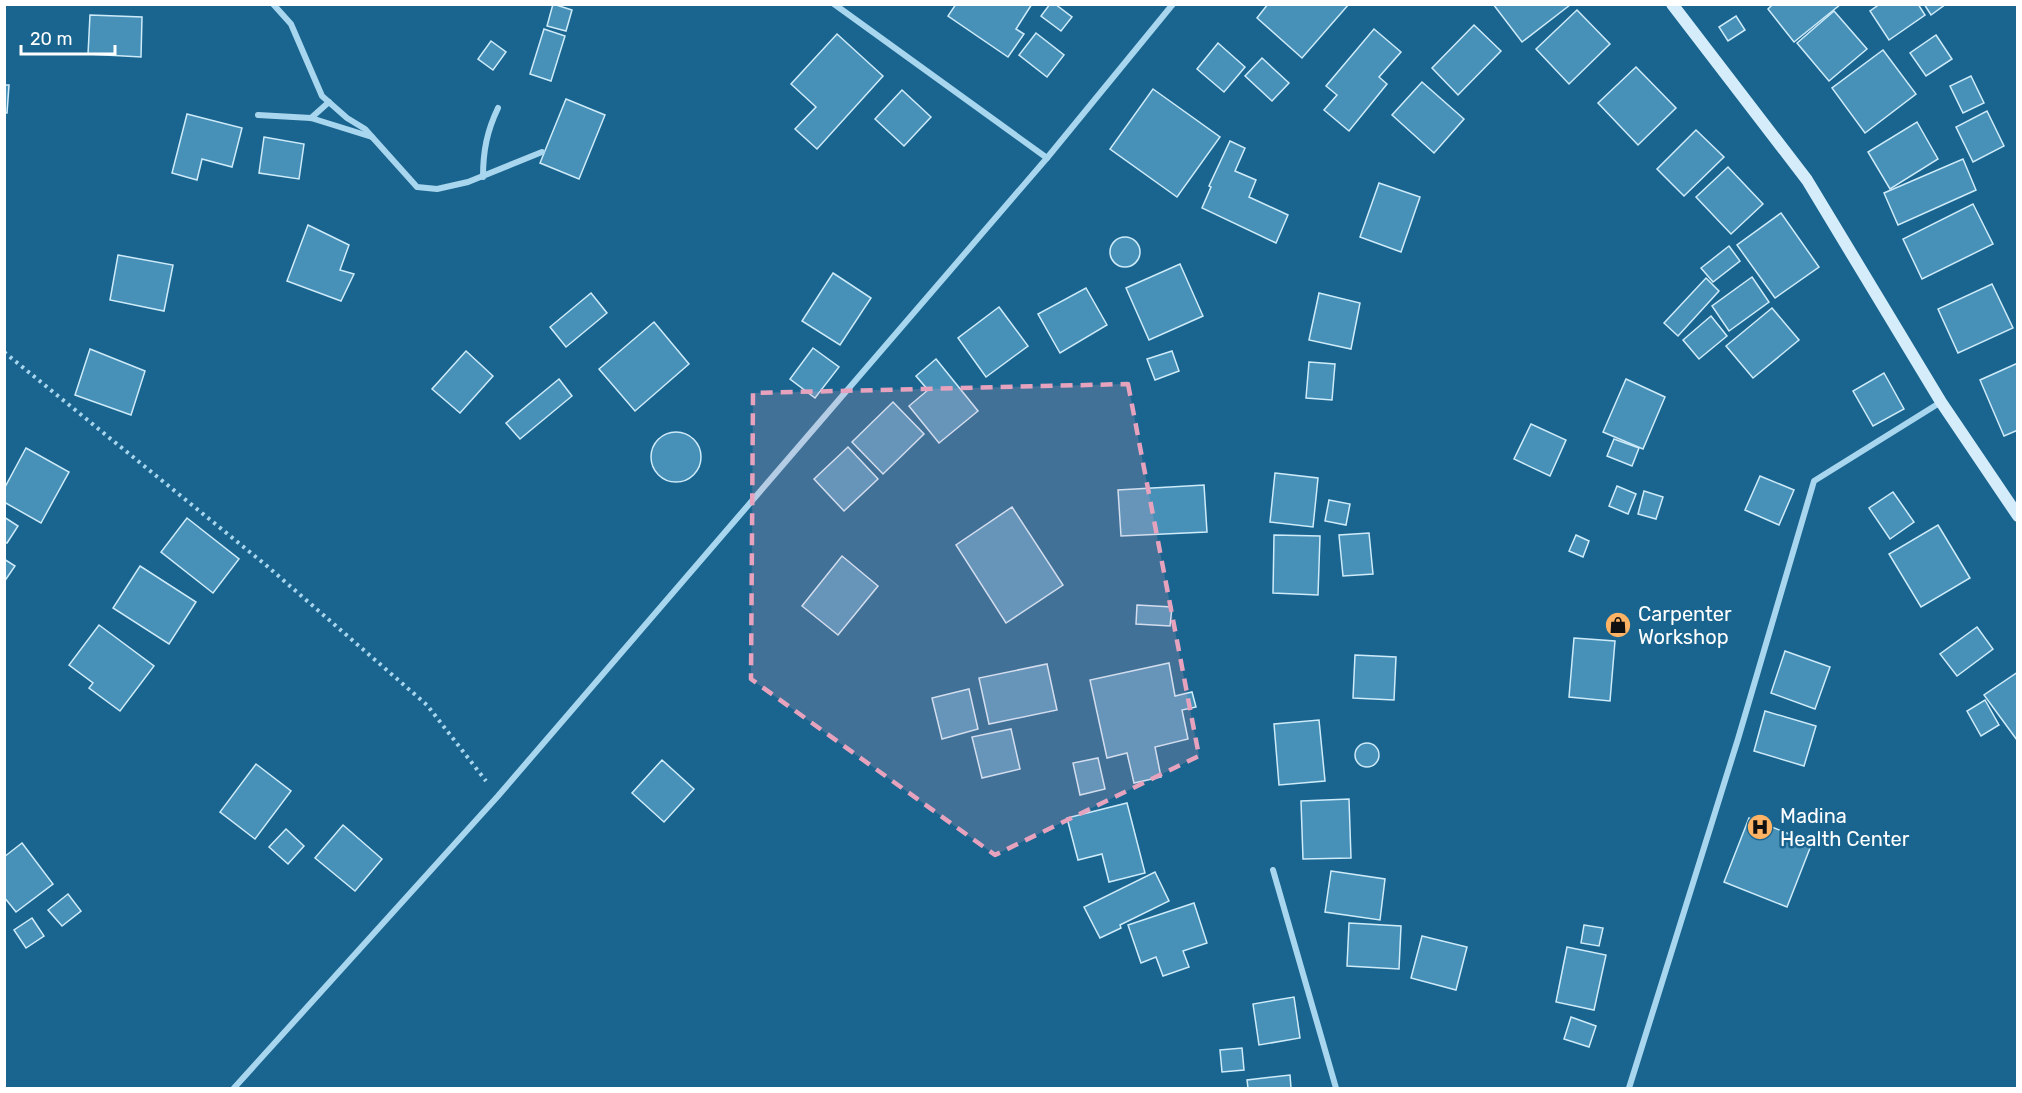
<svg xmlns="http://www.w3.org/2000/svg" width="2022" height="1093" viewBox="0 0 2022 1093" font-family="Rubik,sans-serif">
	<rect width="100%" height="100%" fill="#1a658f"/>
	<g fill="#4791b8" stroke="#ceebfa" stroke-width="1.5">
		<polygon points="553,4 572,10 566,31 547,26"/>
		<polygon points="956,4 1032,4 1016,29 1024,34 1008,57 948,16"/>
		<polygon points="1050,4 1055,4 1072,17 1061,31 1041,16"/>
		<polygon points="1268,4 1349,4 1302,58 1257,18"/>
		<polygon points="1493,4 1570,4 1570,5 1522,42"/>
		<polygon points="1773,4 1841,4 1794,42 1768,9"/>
		<polygon points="1880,4 1918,4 1925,15 1889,40 1870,11"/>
		<polygon points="1924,4 1946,4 1931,15"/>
		<polygon points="1577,10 1610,44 1569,84 1536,49"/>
		<polygon points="1834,11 1867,49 1829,81 1797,43"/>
		<polygon points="90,15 142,17 141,57 88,54"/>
		<polygon points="1736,16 1745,30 1728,41 1719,27"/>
		<polygon points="1474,25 1501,51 1458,95 1432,68"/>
		<polygon points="544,29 565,36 551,81 530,74"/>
		<polygon points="1374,29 1401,52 1379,77 1387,84 1349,131 1324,110 1337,95 1326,86"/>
		<polygon points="1036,33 1064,55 1047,77 1019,55"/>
		<polygon points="837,34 883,76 817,149 795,129 816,107 791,84"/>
		<polygon points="1936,35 1952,59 1926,76 1910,53"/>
		<polygon points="491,41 506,52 493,70 478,59"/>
		<polygon points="1218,43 1245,67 1224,92 1197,69"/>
		<polygon points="1883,50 1916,94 1865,133 1832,88"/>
		<polygon points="1262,58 1289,83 1272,101 1245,76"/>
		<polygon points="1636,67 1676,108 1638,145 1598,103"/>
		<polygon points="1971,76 1984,103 1963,113 1950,86"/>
		<polygon points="1422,82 1464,119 1434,153 1392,115"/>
		<polygon points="4,85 9,85 7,113 4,113"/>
		<polygon points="1153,89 1220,137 1177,197 1110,149"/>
		<polygon points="902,90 931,117 904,146 875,119"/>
		<polygon points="566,99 605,115 579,179 540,163"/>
		<polygon points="1987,111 2004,146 1973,162 1956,127"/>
		<polygon points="187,114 242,128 232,167 202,159 197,180 172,173"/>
		<polygon points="1917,122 1938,159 1890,189 1868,152"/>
		<polygon points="1696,130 1724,157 1684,196 1657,169"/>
		<polygon points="264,137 304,144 299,179 259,173"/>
		<polygon points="1230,141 1245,148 1235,171 1256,180 1249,197 1288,215 1276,243 1202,208 1211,187 1209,186"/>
		<polygon points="1963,159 1976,190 1898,225 1884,193"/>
		<polygon points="1728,167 1763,204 1731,234 1696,197"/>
		<polygon points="1379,183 1420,197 1401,252 1360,237"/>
		<polygon points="1973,204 1993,244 1922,279 1903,239"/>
		<polygon points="1781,213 1819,267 1775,298 1737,245"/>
		<polygon points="308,225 349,245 340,270 354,274 341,301 287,281"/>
		<circle cx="1125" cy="252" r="15"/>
		<polygon points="1729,246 1740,261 1713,282 1701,268"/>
		<polygon points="118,255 173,265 164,311 110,300"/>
		<polygon points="1180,264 1203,316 1149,340 1126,288"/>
		<polygon points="833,273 871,298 840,345 802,321"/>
		<polygon points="1752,277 1769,302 1729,331 1712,306"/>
		<polygon points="1706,278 1719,291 1678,336 1664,323"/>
		<polygon points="1992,284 2013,328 1958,353 1938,309"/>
		<polygon points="1086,288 1107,325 1060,353 1038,314"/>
		<polygon points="591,293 607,313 566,347 550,327"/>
		<polygon points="1319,293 1360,303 1351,349 1309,340"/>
		<polygon points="999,307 1028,346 986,377 958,338"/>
		<polygon points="1772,308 1799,340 1753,378 1726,346"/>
		<polygon points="1711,316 1727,336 1699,359 1683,340"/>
		<polygon points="654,322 689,364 635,411 599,369"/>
		<polygon points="813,348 839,367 815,398 790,379"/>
		<polygon points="90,349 145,371 131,415 75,395"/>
		<polygon points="466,351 493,376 460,413 432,389"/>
		<polygon points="1172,351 1179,371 1155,380 1147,359"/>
		<polygon points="936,359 978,411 939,443 909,406 928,390 916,376"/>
		<polygon points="1309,362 1335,364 1332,400 1306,398"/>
		<polygon points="2018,363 2018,430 2004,436 1980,380"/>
		<polygon points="1884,373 1904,409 1873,426 1853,391"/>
		<polygon points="559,379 572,396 520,439 506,423"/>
		<polygon points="1626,379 1665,397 1643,449 1603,432"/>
		<polygon points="893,402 924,434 883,474 852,442"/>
		<polygon points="1531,424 1566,440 1550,476 1514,459"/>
		<circle cx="676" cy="457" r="25"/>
		<polygon points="1614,439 1639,448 1632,466 1607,456"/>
		<polygon points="848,447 878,479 844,511 814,479"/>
		<polygon points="26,448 69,472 41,523 4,502 4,489"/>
		<polygon points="1275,473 1318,478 1313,527 1270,522"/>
		<polygon points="1760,476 1794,490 1779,525 1745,510"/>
		<polygon points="1204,485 1207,532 1121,536 1118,490"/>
		<polygon points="1617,486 1636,494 1628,514 1609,506"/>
		<polygon points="1644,491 1663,497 1656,519 1638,514"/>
		<polygon points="1893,492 1914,522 1890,539 1869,508"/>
		<polygon points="1329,500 1350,504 1346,525 1325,521"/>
		<polygon points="1012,507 1063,585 1006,623 956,545"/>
		<polygon points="4,517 18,526 7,543 4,542"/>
		<polygon points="187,518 239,559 213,593 161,552"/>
		<polygon points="1938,525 1970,578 1921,607 1889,554"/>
		<polygon points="1369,533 1373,574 1343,576 1339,535"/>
		<polygon points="1274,535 1320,536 1318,595 1273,593"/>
		<polygon points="1576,535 1589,541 1583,557 1569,551"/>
		<polygon points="842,556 878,586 838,635 802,606"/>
		<polygon points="4,559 15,566 4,582"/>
		<polygon points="140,566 196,602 169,644 113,608"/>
		<polygon points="1137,605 1172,607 1170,626 1136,624"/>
		<polygon points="99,625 154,666 120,711 89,688 93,683 69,665"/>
		<polygon points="1977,627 1993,649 1957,676 1940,654"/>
		<polygon points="1574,638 1615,641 1610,701 1569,697"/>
		<polygon points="1785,651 1830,667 1815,709 1771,693"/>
		<polygon points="1355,655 1396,657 1394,700 1353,698"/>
		<polygon points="1169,663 1175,696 1192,692 1196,707 1182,710 1188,739 1155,747 1161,777 1134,783 1127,753 1107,758 1090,680"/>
		<polygon points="1047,664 1057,710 989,724 979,678"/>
		<polygon points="2018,672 2018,739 2017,740 1984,695"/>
		<polygon points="969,689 978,729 942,739 932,698"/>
		<polygon points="1985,700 1999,725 1981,736 1967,711"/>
		<polygon points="1765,711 1816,726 1804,766 1754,751"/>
		<polygon points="1319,720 1325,781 1279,785 1274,724"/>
		<polygon points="1011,729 1020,769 982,778 972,737"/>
		<circle cx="1367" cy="755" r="12"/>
		<polygon points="1098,758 1105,789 1080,795 1073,763"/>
		<polygon points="662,760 694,789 664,822 632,793"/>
		<polygon points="256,764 291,791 255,839 220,812"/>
		<polygon points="1349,799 1351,858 1303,859 1301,801"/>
		<polygon points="1127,803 1145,873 1109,882 1102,854 1078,860 1067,818"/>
		<polygon points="1749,818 1812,843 1787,907 1724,882"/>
		<polygon points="343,825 382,859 355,891 315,858"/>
		<polygon points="286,829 304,846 288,864 269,847"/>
		<polygon points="22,843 53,884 16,912 4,897 4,857"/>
		<polygon points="1331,871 1385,879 1380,920 1325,912"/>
		<polygon points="1155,872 1169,901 1120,925 1121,928 1100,938 1084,907"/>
		<polygon points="68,894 81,911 62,926 48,910"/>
		<polygon points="1194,903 1207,943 1183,951 1189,967 1163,976 1156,957 1141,963 1128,925"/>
		<polygon points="32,918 44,936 26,948 14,930"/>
		<polygon points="1349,923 1401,926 1399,969 1347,966"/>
		<polygon points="1584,925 1603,928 1599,946 1581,943"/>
		<polygon points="1422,936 1467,947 1456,990 1411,978"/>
		<polygon points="1567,947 1606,955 1594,1010 1556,1002"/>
		<polygon points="1294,997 1300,1038 1259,1045 1253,1004"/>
		<polygon points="1571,1017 1596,1026 1589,1047 1564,1039"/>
		<polygon points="1242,1048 1244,1070 1222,1072 1220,1050"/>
		<polygon points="1290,1075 1291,1088 1248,1088 1247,1080"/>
	</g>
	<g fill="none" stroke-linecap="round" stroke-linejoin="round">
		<polyline stroke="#a8d6ee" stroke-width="4" stroke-dasharray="3 4.5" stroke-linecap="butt" points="4,352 267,566 427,705 486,781"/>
		<g stroke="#a8d6ee" stroke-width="6">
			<polyline points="273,4 291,24 322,96 347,118 365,129 417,187 437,189 468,182 542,152"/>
			<polyline points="834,4 1047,158"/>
			<polyline points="258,115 311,118 372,137"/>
			<polyline points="311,118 329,102"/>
			<path d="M483,177C483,151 487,131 498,108"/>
			<polyline points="1273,870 1336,1088"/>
			<polyline points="234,1088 498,796 1047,158 1173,4"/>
			<polyline points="1629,1088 1738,739 1814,481 1941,402"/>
		</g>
		<polyline stroke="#d5edfa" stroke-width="12" points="1672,4 1807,180 1941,402 2018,516"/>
	</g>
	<path fill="#e7a3bd" fill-opacity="0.2" stroke="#e7a3bd" stroke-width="4.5" stroke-dasharray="12 8" stroke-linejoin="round" d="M1128,384L1199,756L995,855L751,679L753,393Z"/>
	<defs>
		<g id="shop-disc" transform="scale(1.35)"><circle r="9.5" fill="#ffb365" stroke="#1a658f"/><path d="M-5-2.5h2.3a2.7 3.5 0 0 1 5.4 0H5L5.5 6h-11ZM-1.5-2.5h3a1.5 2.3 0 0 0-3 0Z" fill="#111"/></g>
		<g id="hospital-disc" transform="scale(1.35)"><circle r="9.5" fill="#ffb365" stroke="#1a658f"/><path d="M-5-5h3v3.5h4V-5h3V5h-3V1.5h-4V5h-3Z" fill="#111"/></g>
	</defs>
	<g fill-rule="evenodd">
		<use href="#shop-disc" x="1618" y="625"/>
		<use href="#hospital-disc" x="1760" y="827"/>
	</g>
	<g text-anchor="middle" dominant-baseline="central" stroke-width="5" stroke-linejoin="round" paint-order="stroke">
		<g font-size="20" fill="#fff" stroke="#1a658f" text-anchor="start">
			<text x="1638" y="614">Carpenter<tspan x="1638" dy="23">Workshop</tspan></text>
			<text x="1780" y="816">Madina<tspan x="1780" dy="23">Health Center</tspan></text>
		</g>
	</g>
	<rect width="2022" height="1093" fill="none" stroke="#ffffff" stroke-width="12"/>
	<path d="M21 45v9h94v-9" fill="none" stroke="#ffffff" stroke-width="3"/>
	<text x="30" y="45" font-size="18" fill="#ffffff" stroke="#1a658f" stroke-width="4.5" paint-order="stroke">20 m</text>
</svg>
